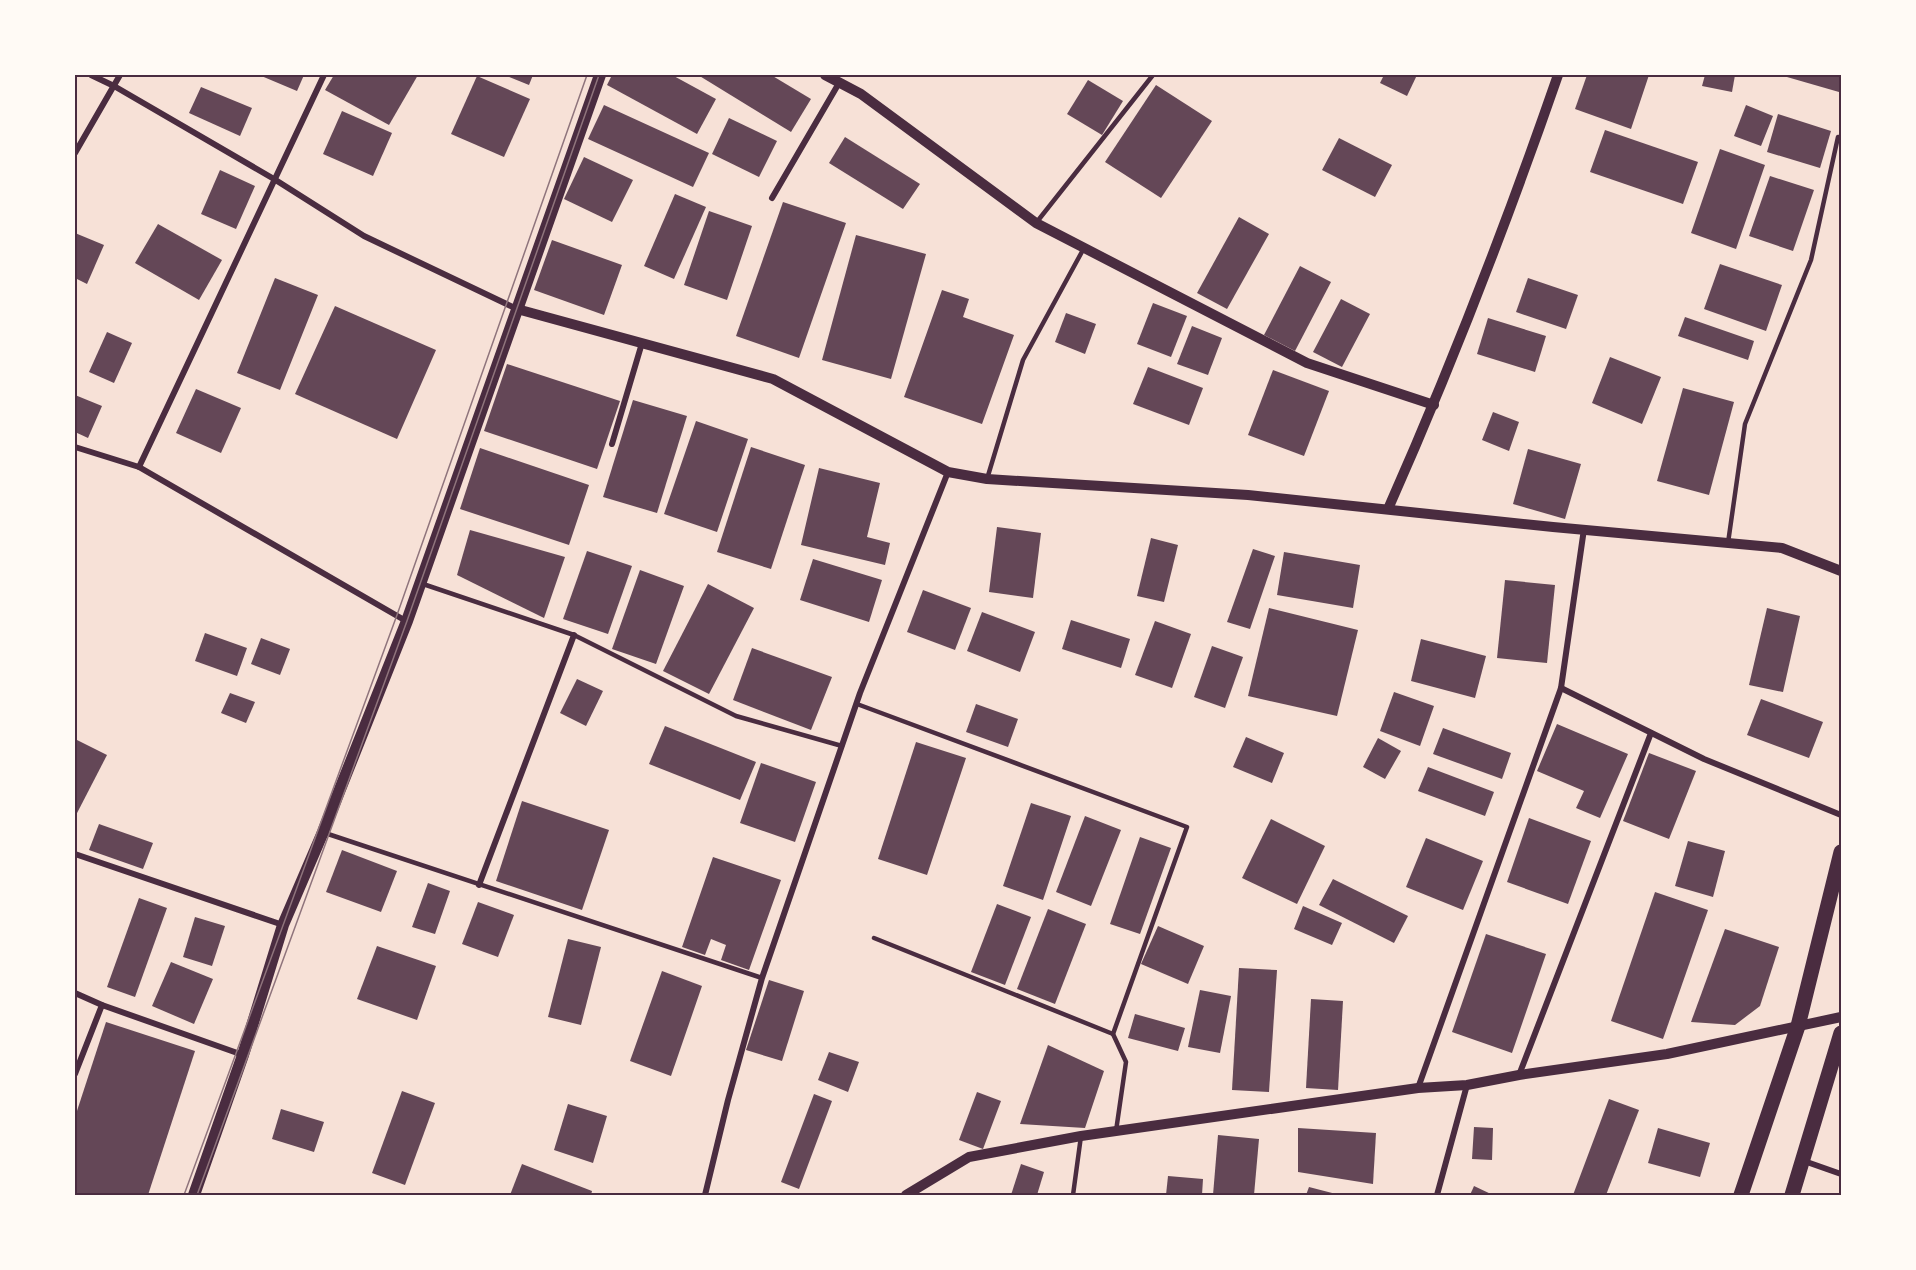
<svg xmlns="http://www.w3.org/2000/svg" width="1916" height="1270" viewBox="0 0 1916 1270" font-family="Montserrat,sans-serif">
	<rect width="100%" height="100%" fill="#f7e1d7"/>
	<g fill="#644757">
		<polygon points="259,75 304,75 297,91"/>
		<polygon points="334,75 418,75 389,125 325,90"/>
		<polygon points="504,75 533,75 529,85"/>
		<polygon points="612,75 672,75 716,99 697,134 607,85"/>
		<polygon points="698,75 771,75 811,99 791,132"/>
		<polygon points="1384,75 1417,75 1407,96 1380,83"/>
		<polygon points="1587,75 1649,75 1631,129 1575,109"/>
		<polygon points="1705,75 1735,75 1732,92 1702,86"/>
		<polygon points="1780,75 1841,75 1841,85 1839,92"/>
		<polygon points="477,76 530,99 504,157 451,134"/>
		<polygon points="1088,80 1123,101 1102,135 1067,114"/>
		<polygon points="1156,85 1212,121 1161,198 1105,162"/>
		<polygon points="201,87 252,108 240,136 189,113"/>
		<polygon points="604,105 709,153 693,187 588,139"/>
		<polygon points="1746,105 1773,116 1761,146 1734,136"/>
		<polygon points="342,111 392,133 373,176 323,154"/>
		<polygon points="1778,114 1831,131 1820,168 1767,152"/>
		<polygon points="729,118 777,141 759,177 712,154"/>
		<polygon points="1605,130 1698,162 1683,204 1590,172"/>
		<polygon points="845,137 920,184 903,209 829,163"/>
		<polygon points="1339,138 1392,165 1375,197 1322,170"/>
		<polygon points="1720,149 1765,165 1736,249 1691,233"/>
		<polygon points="584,157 633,180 612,222 564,199"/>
		<polygon points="220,170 255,186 236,229 201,214"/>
		<polygon points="1770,176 1814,190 1793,251 1749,236"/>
		<polygon points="675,194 706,207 674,279 644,266"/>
		<polygon points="783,202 846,223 799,358 736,336"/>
		<polygon points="709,211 752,226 727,300 684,285"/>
		<polygon points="1239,217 1269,234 1227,309 1197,293"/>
		<polygon points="158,224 222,260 199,300 135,263"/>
		<polygon points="75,233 104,245 87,284 75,278"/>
		<polygon points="856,235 926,254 891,379 822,360"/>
		<polygon points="552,240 622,265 604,315 534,290"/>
		<polygon points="1720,264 1782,285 1766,331 1704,309"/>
		<polygon points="1300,266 1331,282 1295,351 1264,335"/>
		<polygon points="275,278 318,295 280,390 237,373"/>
		<polygon points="1528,278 1578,295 1566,329 1516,312"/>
		<polygon points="942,290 969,299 963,317 1014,335 982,424 904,397"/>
		<polygon points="1341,299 1370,314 1342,367 1313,352"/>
		<polygon points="1153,303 1187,316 1171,357 1137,344"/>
		<polygon points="335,306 436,350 397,439 295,394"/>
		<polygon points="1066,313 1096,324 1085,354 1055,342"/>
		<polygon points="1685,317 1754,341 1748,360 1678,336"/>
		<polygon points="1488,318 1546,336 1535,372 1477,354"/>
		<polygon points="1192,326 1222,338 1208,375 1177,364"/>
		<polygon points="107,332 132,343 114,383 89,372"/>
		<polygon points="1610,357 1661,377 1642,424 1592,403"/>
		<polygon points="507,364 620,401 597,469 484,431"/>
		<polygon points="1148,367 1203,388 1189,425 1133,404"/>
		<polygon points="1273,370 1329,391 1304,456 1248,435"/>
		<polygon points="1683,388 1734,402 1709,495 1657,481"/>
		<polygon points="196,389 241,408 221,453 176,433"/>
		<polygon points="75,395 102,406 88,438 75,432"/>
		<polygon points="633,400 687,416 657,513 603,497"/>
		<polygon points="1493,412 1519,422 1509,451 1482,440"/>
		<polygon points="696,421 748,439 717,532 664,514"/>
		<polygon points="751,447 805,465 771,569 717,552"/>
		<polygon points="480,448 589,485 569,545 460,509"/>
		<polygon points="1528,449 1581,464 1565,519 1513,504"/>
		<polygon points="819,468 880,483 867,537 890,543 885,565 801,545"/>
		<polygon points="997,527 1041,533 1033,598 989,592"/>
		<polygon points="470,530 565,557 544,618 457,575"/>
		<polygon points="1151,538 1178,545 1164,602 1137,596"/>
		<polygon points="1253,549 1275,556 1250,629 1227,622"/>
		<polygon points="587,551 632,566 608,634 563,619"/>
		<polygon points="1284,552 1360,565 1353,608 1277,595"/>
		<polygon points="813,559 882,580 869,622 800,600"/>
		<polygon points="640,570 684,586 656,664 612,649"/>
		<polygon points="1505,580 1555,585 1547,663 1497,658"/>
		<polygon points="708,584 754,608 709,694 663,671"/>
		<polygon points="923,590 971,608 955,650 907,632"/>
		<polygon points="1269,608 1358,630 1337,716 1248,696"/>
		<polygon points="1767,608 1800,616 1783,692 1749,685"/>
		<polygon points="982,612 1035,632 1020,672 967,651"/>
		<polygon points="1071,620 1130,639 1121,668 1062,649"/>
		<polygon points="1155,621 1191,634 1172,688 1135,675"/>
		<polygon points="205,633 247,648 237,676 195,661"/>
		<polygon points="261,638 290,649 280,675 251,664"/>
		<polygon points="1421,639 1486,656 1475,698 1411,681"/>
		<polygon points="1212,646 1243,657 1225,708 1194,697"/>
		<polygon points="752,648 832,677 811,730 733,700"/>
		<polygon points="577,679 603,691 586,726 560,713"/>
		<polygon points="1394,692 1434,706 1420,746 1380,731"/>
		<polygon points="230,693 255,702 246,723 221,713"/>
		<polygon points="1761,699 1823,722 1809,758 1747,735"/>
		<polygon points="976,704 1018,719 1008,747 966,732"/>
		<polygon points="1557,724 1628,754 1600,818 1576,808 1584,791 1537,771"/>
		<polygon points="665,726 756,762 740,800 649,764"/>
		<polygon points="1443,728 1511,753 1502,779 1433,754"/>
		<polygon points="1246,737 1284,753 1272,783 1233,767"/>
		<polygon points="1378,738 1401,751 1385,779 1363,767"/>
		<polygon points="75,739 107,755 75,817"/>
		<polygon points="916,742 966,758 927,875 878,859"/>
		<polygon points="1649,753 1696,771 1669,839 1623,821"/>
		<polygon points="761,763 816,782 795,842 740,823"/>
		<polygon points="1428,767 1494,792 1485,816 1418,791"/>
		<polygon points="522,801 609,830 582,910 496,881"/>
		<polygon points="1031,803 1071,816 1043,900 1003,886"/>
		<polygon points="1085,816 1121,830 1091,906 1056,892"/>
		<polygon points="1529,818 1591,841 1568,904 1507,882"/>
		<polygon points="1271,819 1325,846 1297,904 1242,878"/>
		<polygon points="99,824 153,843 143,869 89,850"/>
		<polygon points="1140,837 1171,848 1140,934 1110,924"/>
		<polygon points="1426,838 1483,861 1463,910 1406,887"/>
		<polygon points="1688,841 1725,851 1713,897 1675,886"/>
		<polygon points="342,850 397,871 381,912 326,892"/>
		<polygon points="713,857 781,880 749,970 721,960 726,945 711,939 705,955 682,947"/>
		<polygon points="1333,879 1408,916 1394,943 1319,905"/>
		<polygon points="428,883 450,891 435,934 412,927"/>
		<polygon points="1655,892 1708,910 1663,1039 1611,1021"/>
		<polygon points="139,898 167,908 135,997 107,987"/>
		<polygon points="478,902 514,915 498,957 462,944"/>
		<polygon points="997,904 1031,917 1005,985 971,972"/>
		<polygon points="1303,906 1342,923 1332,945 1294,929"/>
		<polygon points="1048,909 1086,924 1055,1004 1017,989"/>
		<polygon points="195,917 225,926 212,966 183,957"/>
		<polygon points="1158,926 1204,946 1188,984 1141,964"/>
		<polygon points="1725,929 1779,947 1760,1006 1735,1025 1691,1022"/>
		<polygon points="1486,934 1546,954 1512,1053 1452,1032"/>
		<polygon points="568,939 601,947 581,1025 548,1017"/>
		<polygon points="377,946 436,966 417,1020 357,999"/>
		<polygon points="171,962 213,979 194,1024 152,1006"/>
		<polygon points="1239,968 1277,970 1269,1092 1232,1090"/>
		<polygon points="662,971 702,986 671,1076 630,1061"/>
		<polygon points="769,980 804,991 782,1061 746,1050"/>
		<polygon points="1200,990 1231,996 1220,1053 1188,1047"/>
		<polygon points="1311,999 1343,1001 1338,1090 1306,1088"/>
		<polygon points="1135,1014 1185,1028 1178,1051 1128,1038"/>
		<polygon points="106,1022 195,1051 148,1195 75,1195 75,1117"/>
		<polygon points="1048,1045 1104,1071 1085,1128 1020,1124"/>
		<polygon points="829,1052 859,1062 848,1092 818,1080"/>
		<polygon points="402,1091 435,1103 405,1185 372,1173"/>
		<polygon points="977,1092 1001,1101 983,1149 959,1140"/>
		<polygon points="814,1094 832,1101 799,1189 781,1182"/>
		<polygon points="1609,1099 1639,1110 1606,1195 1573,1195"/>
		<polygon points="568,1104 607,1116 593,1163 554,1150"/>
		<polygon points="281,1109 324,1122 314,1152 272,1139"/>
		<polygon points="1474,1127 1493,1128 1492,1160 1472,1159"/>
		<polygon points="1298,1128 1376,1133 1373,1184 1298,1172"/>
		<polygon points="1658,1128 1710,1143 1700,1177 1648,1163"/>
		<polygon points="1218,1135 1259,1139 1254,1195 1213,1195"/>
		<polygon points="522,1164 592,1191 591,1195 510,1195"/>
		<polygon points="1021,1164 1044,1172 1037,1195 1011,1195"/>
		<polygon points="1168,1176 1203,1179 1202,1195 1166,1195"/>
		<polygon points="1474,1186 1493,1195 1470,1195"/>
		<polygon points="1309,1187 1336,1194 1336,1195 1306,1195"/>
	</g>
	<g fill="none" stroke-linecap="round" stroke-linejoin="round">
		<g stroke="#4a2c40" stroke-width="4.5">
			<polyline points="1036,223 1153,75"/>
			<polyline points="987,479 1023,360 1084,248"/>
			<polyline points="1728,543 1745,424 1811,260 1838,137 1841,138"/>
			<polyline points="423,584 574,635 736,716 842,746"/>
			<polyline points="857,704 1187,827 1113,1034 1126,1062 1116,1131"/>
			<polyline points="325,833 762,978"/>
			<polyline points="874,938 1113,1034"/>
			<polyline points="1073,1195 1081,1136"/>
		</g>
		<g stroke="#4a2c40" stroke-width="6">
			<polyline points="91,75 114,86 274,179 364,236 517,309"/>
			<polyline points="75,153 120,75"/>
			<polyline points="772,198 839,83"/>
			<polyline points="612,444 642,343"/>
			<polyline points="75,447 139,467 406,621"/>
			<polyline points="139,467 324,75"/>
			<polyline points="1561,688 1704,759 1841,815"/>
			<polyline points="75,854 283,925"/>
			<polyline points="479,885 574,635"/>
			<polyline points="75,993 102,1005 243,1055"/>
			<polyline points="75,1074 102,1005"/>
			<polyline points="1519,1075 1651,733"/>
			<polyline points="1418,1088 1561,688 1584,529"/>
			<polyline points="1804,1161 1841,1174"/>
			<polyline points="705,1195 728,1100 762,978 860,693 948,472"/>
			<polyline points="1437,1195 1467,1085"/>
		</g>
		<g stroke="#4a2c40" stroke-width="10">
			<polyline points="825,75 861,94 1036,223 1307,363 1434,405"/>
			<polyline points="517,309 773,379 948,472 987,479 1248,495 1553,527 1782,548 1841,571"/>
			<path d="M1388,509C1451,367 1507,222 1558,75"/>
			<polyline points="906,1195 969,1157 1081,1136 1418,1088 1467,1085 1519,1075 1667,1054 1841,1017"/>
		</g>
		<polyline stroke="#4a2c40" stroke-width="12" points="194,1195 243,1055 283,925 323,832 407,621 600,75"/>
		<g stroke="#4a2c40" stroke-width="15">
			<polyline points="1741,1195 1798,1026 1841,852"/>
			<polyline points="1792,1195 1841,1033"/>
		</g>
		<g stroke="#8f747c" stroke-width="1.5">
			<polyline points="184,1195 397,615 587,75"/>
			<polyline points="197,1195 407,621 599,75"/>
		</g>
	</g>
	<rect width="1916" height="1270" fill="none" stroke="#fffaf5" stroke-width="153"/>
	<rect x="76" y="76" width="1764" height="1118" fill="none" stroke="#4a2c40" stroke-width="2"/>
</svg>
